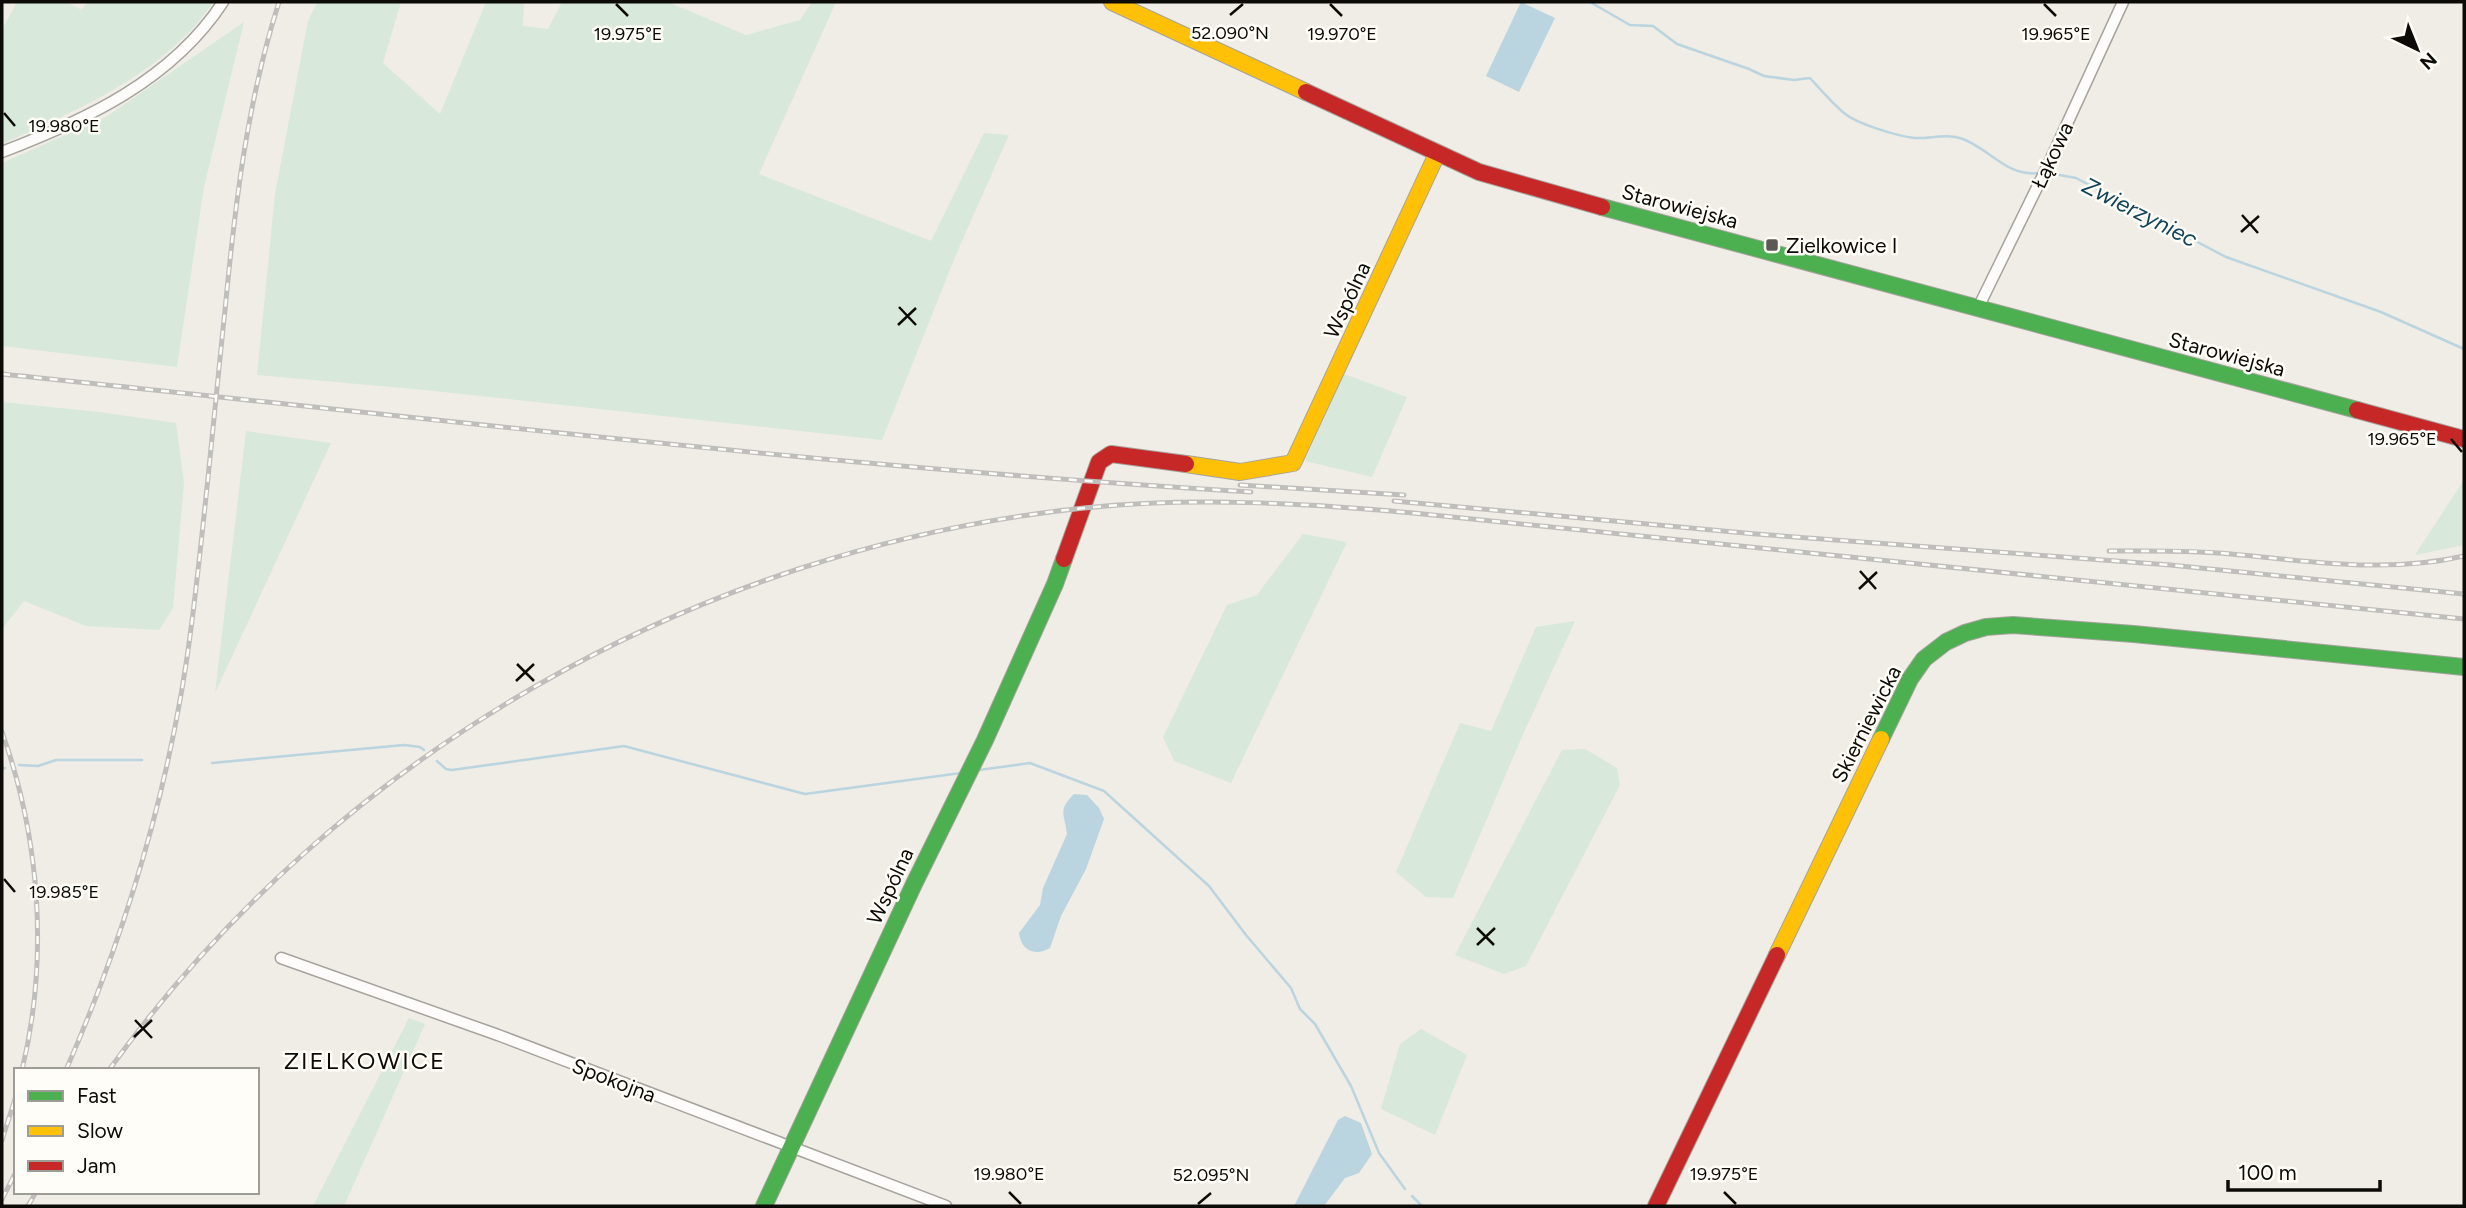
<svg xmlns="http://www.w3.org/2000/svg" width="2466" height="1208" viewBox="0 0 2466 1208" font-family="Figtree,sans-serif">
	<rect width="100%" height="100%" fill="#f0ede6"/>
	<g fill="#d8e8da">
		<path d="M17,2H66L82,10L87,2H214C206,11 199,22 190,31C138,85 69,114 2,144V30Z"/>
		<polygon points="317,2 401,2 383,63 440,114 486,2 524,2 523,26 548,29 562,2 668,2 746,35 800,20 812,2 836,2 759,174 931,241 984,133 1009,135 955,257 882,440 425,390 257,375 275,194 308,21"/>
		<polygon points="244,22 204,187 177,367 2,346 2,163 106,117"/>
		<polygon points="1344,374 1407,397 1372,477 1305,461"/>
		<polygon points="2,402 99,412 176,423 184,483 173,608 159,630 86,626 24,601 2,629"/>
		<polygon points="246,431 331,443 215,693"/>
		<polygon points="2464,480 2464,545 2415,555"/>
		<polygon points="1303,534 1347,542 1231,783 1174,761 1163,737 1227,605 1257,595"/>
		<polygon points="1575,621 1521,739 1453,898 1426,897 1396,872 1460,723 1491,731 1536,627"/>
		<polygon points="1585,749 1617,768 1620,785 1526,966 1504,974 1455,955 1562,750"/>
		<polygon points="409,1018 425,1024 344,1206 313,1206"/>
		<polygon points="1421,1029 1467,1055 1435,1135 1381,1109 1400,1044"/>
	</g>
	<g fill="#bad4e0">
		<polygon points="1521,2 1555,18 1519,92 1486,76"/>
		<path d="M1074,794L1087,795L1099,808L1104,819L1086,869L1061,916L1050,948C1034,957 1021,950 1019,933L1040,905L1043,888L1067,834C1065,814 1057,811 1074,794Z"/>
		<polygon points="1345,1116 1361,1123 1372,1154 1359,1173 1345,1178 1324,1206 1294,1206 1338,1120"/>
	</g>
	<g fill="none" stroke-linecap="round" stroke-linejoin="round">
		<g stroke="#bad4e0" stroke-width="2.5">
			<path d="M1590,2L1630,25L1653,26L1677,44L1749,69L1764,76L1794,80L1810,78C1821,90 1832,103 1844,113C1857,124 1897,136 1915,138C1930,139 1947,133 1963,139C1991,150 2007,177 2039,173"/>
			<polyline points="2049,173 2076,178 2226,257 2381,312 2464,349"/>
			<polyline points="437,761 446,769 452,770 624,746 805,794 961,773"/>
			<polyline points="2,763 3,769 5,768"/>
			<polyline points="212,763 404,745 420,747 424,750"/>
			<polyline points="19,765 38,766 56,760 142,760"/>
			<polyline points="979,770 1030,763 1104,791 1209,886 1246,935 1291,988 1300,1009 1315,1024 1351,1086 1379,1153 1405,1189"/>
			<polyline points="1412,1196 1422,1206"/>
		</g>
		<g stroke="#a5a39d" stroke-width="13">
			<g id="street">
				<path d="M2,152C86,120 172,80 223,2"/>
				<polyline points="1978,308 2049,163 2123,2"/>
				<polyline points="281,958 498,1035 946,1206"/>
			</g>
		</g>
		<g stroke="#a5a39d" stroke-width="18">
			<g id="fast">
				<polyline points="1602,207 2357,410"/>
				<polyline points="1881,739 1910,679 1924,659 1946,642 1965,633 1986,627 2013,625 2134,634 2464,667"/>
				<polyline points="764,1206 914,884 985,740 1055,584 1064,559"/>
			</g>
		</g>
		<g stroke="#a5a39d" stroke-width="18">
			<g id="slow">
				<polyline points="1112,2 1306,92"/>
				<polyline points="1186,464 1240,472 1293,463 1437,154"/>
				<polyline points="1777,955 1881,739"/>
			</g>
		</g>
		<g stroke="#a5a39d" stroke-width="18">
			<g id="jam">
				<polyline points="1306,92 1479,172 1602,207"/>
				<polyline points="2357,410 2464,439"/>
				<polyline points="1064,559 1099,462 1111,454 1186,464"/>
				<polyline points="1656,1206 1777,955"/>
			</g>
		</g>
		<use href="#street" stroke="#fdfcfb" stroke-width="10"/>
		<use href="#fast" stroke="#4caf50" stroke-width="16"/>
		<use href="#slow" stroke="#ffc107" stroke-width="16"/>
		<use href="#jam" stroke="#c62828" stroke-width="16"/>
		<g stroke="#bfbebc" stroke-width="5">
			<g id="rail">
				<path d="M2,374C417,417 833,467 1251,492"/>
				<polyline points="1240,485 1404,495"/>
				<polyline points="1394,501 1756,534 2170,565 2464,594"/>
				<path d="M2109,551C2150,551 2190,550 2231,554C2309,561 2386,574 2464,556"/>
				<path d="M2,732C40,839 49,958 22,1070"/>
				<path d="M66,1070C128,928 173,776 192,621C205,518 214,414 225,310C235,205 247,102 279,2"/>
				<path d="M109,1070C336,754 698,548 1084,508C1194,497 1303,503 1413,513L2464,619"/>
				<polyline points="2,1140 16,1096"/>
				<polyline points="2,1199 16,1172"/>
				<polyline points="28,1206 36,1192"/>
			</g>
		</g>
		<use href="#rail" stroke="#fffdf7" stroke-width="2.5" stroke-dasharray="8" stroke-linecap="butt"/>
	</g>
	<path fill="none" stroke="#0d0b07" stroke-width="2.5" d="M616,4L628,16M1330,4L1342,16M2044,4L2056,16M1230,15L1243,4M4,113L15,126M2242,215L2258,233M2241,232L2259,216M899,307L916,325M898,325L916,308M2451,439L2462,452M1860,571L1876,589M1859,589L1877,572M517,664L534,681M516,681L534,664M4,879L15,892M1477,928L1494,945M1477,945L1495,928M135,1020L152,1038M134,1037L152,1020M1009,1192L1021,1204M1724,1192L1736,1204M1198,1204L1211,1193"/>
	<rect fill="#5c5a55" stroke="#fffdf7" stroke-width="2.5" x="1765" y="238" width="14" height="14" rx="3.5"/>
	<g text-anchor="middle" dominant-baseline="central" stroke-width="5" stroke-linejoin="round" paint-order="stroke">
		<g font-size="21" fill="#0d0b07" stroke="#fffdf7">
			<text transform="translate(2052 155) rotate(-65)">Łąkowa</text>
			<text transform="translate(1680 206) rotate(15)">Starowiejska</text>
			<text transform="translate(1347 300) rotate(-65)">Wspólna</text>
			<text transform="translate(2227 354) rotate(15)">Starowiejska</text>
			<text transform="translate(1866 724) rotate(-63)">Skierniewicka</text>
			<text transform="translate(890 886) rotate(-65)">Wspólna</text>
			<text transform="translate(614 1080) rotate(21)">Spokojna</text>
		</g>
		<g font-size="21" fill="#0d0b07" stroke="#fffdf7" text-anchor="start">
			<text x="1786" y="245">Zielkowice I</text>
		</g>
		<g font-size="23" font-style="italic" fill="#11455a" stroke="#fffdf7">
			<text transform="translate(2140 212) rotate(27)">Zwierzyniec</text>
		</g>
		<g font-size="24" letter-spacing="2" fill="#0d0b07" stroke="#fffdf7">
			<text x="365" y="1060">ZIELKOWICE</text>
		</g>
	</g>
	<g font-size="18" text-anchor="middle" fill="#0d0b07" stroke="#fffdf7" stroke-width="5" stroke-linejoin="round" paint-order="stroke">
		<text x="1230" y="39">52.090°N</text>
		<text x="628" y="40">19.975°E</text>
		<text x="1342" y="40">19.970°E</text>
		<text x="2056" y="40">19.965°E</text>
		<text x="64" y="132">19.980°E</text>
		<text x="2402" y="445">19.965°E</text>
		<text x="64" y="898">19.985°E</text>
		<text x="1009" y="1180">19.980°E</text>
		<text x="1724" y="1180">19.975°E</text>
		<text x="1211" y="1181">52.095°N</text>
	</g>
	<rect width="2466" height="1208" fill="none" stroke="#0d0b07" stroke-width="7"/>
	<rect x="14" y="1068" width="245" height="126" fill="#fffdf7" stroke="#9e9c97" stroke-width="2"/>
	<rect x="28" y="1091" width="35" height="10" fill="#4caf50" stroke="#9e9c97" stroke-width="2"/>
	<text x="77" y="1103" font-size="21" fill="#0d0b07">Fast</text>
	<rect x="28" y="1126" width="35" height="10" fill="#ffc107" stroke="#9e9c97" stroke-width="2"/>
	<text x="77" y="1138" font-size="21" fill="#0d0b07">Slow</text>
	<rect x="28" y="1161" width="35" height="10" fill="#c62828" stroke="#9e9c97" stroke-width="2"/>
	<text x="77" y="1173" font-size="21" fill="#0d0b07">Jam</text>
	<g transform="translate(2417 49) rotate(137)" stroke="#fffdf7" stroke-width="5" paint-order="stroke">
	<path d="M0-5L12 26L0 18L-12 26Z" fill="#0d0b07"/>
	<text y="-10" font-size="19" font-weight="bold" text-anchor="middle" fill="#0d0b07">N</text>
	</g>
	<path d="M2228 1180v10h152v-10" fill="none" stroke="#0d0b07" stroke-width="3.5"/>
	<text x="2238" y="1180" font-size="21" fill="#0d0b07" stroke="#fffdf7" stroke-width="5" paint-order="stroke">100 m</text>
</svg>
